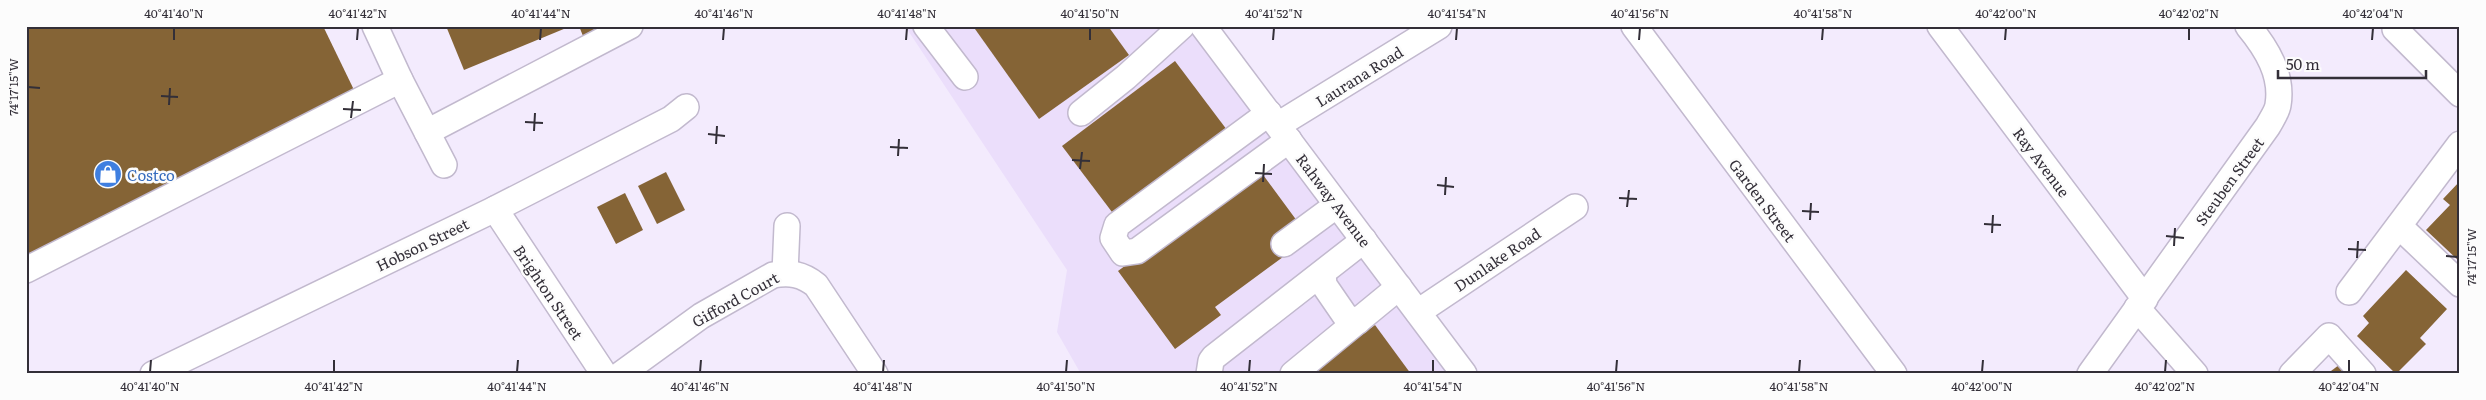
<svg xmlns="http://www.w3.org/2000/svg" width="2486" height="400" viewBox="0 0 2486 400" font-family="Literata,serif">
	<rect width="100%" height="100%" fill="#f3ebfd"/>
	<polygon fill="#ebdefb" points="905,26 1203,26 1464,374 1081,374 1057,332 1067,270"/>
	<g fill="#856436">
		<polygon points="26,26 323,26 355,92 26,256"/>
		<polygon points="446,26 571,26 464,70"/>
		<polygon points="579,26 607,26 583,36"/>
		<polygon points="979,26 1108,26 1129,55 1039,119 975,29"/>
		<polygon points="1175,61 1227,130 1115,216 1062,146"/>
		<polygon points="1258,168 1300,225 1274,245 1283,257 1215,307 1221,315 1175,349 1118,271"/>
		<polygon points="666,172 685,210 657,224 638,186"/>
		<polygon points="2460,181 2460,262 2426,230 2450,205 2443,199"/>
		<polygon points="625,193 643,230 616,244 597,207"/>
		<polygon points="2406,270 2447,309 2420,338 2426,344 2396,374 2357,336 2369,323 2363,316"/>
		<polygon points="1375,325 1411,374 1309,374"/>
		<polygon points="2343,362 2352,374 2327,374"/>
	</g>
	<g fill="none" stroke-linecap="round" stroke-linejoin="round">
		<g stroke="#c2b9ce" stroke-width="28">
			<g id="minor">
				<polyline points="375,26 400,80 444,165"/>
				<polyline points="926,26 965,77"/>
				<polyline points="1203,26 1464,374"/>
				<polyline points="1634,26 1894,374"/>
				<polyline points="1940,26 2145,299"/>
				<polyline points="2395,29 2460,94"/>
				<polyline points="1081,113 1126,77 1182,26"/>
				<polyline points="1269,113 1117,225 1113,238 1123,253 1137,251 1289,140"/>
				<polyline points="1278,125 1439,26"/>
				<polyline points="427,132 630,26"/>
				<polyline points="495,209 604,374"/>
				<polyline points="2399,226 2460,284"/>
				<polyline points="1284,244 1337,205"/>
				<polyline points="26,270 400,80"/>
				<polyline points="785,273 787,226"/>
				<polyline points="1323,274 1324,285 1346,317 1358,321"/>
				<polyline points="2349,292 2460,144"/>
				<polyline points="2137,308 2195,374"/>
				<polyline points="1418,312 1575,207"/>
				<polyline points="153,374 495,209 671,119 686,107"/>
				<path d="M621,374L701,316L773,275C790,272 802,274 816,285L875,374"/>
				<polyline points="1209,374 1211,361 1214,357 1364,240"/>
				<polyline points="1293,374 1399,287"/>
				<path d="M2090,374L2268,126C2271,120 2277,112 2278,105C2283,75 2267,49 2248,26"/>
				<polyline points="2292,374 2329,336 2363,374"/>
			</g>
		</g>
		<use href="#minor" stroke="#fff" stroke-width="25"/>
	</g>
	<path fill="none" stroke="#332f38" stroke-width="2" d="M174,40V28M357,40L358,28M540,40L541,28M723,40L724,28M906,40L907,28M1090,40V28M1273,40L1274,28M1456,40L1457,28M1639,40L1640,28M1822,40L1823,28M2005,40L2006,28M2189,40V28M2372,40L2373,28M28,87L40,88M161,96L178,97M169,105L170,88M343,109L361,110M351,118L353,101M525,122L543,123M534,131L535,113M708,134L725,136M716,144L717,126M890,147L908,148M898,156L899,139M1072,160L1090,161M1080,169L1082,152M1255,173L1272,174M1263,182L1264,164M1437,185L1454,187M1445,195L1446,177M1619,198L1637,199M1627,207L1629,190M1802,211L1819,212M1810,220L1811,203M1984,224L2001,225M1992,233L1993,215M2166,236L2184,238M2174,246L2175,228M2348,249L2366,250M2446,256L2458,257M2357,258L2358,241M150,372L151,360M334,372V360M517,372L518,360M700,372L701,360M883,372L884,360M1066,372L1067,360M1249,372L1250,360M1433,372V360M1616,372L1617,360M1799,372L1800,360M1982,372L1983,360M2165,372L2166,360M2349,372V360"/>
	<defs>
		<g id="shop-disc" transform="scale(1.4375)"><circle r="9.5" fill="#3f7fe0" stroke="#fcfcfc"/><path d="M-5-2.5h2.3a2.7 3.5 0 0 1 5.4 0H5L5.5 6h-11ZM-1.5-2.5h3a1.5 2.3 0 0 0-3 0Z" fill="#fff"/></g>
	</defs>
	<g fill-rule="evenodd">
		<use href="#shop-disc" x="108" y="174"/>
	</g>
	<g text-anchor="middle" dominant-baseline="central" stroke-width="5" stroke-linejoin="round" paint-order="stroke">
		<g font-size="15" fill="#332f38" stroke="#fcfcfc">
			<text transform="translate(1359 76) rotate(-32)">Laurana Road</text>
			<text transform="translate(2042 162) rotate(53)">Ray Avenue</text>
			<text transform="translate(2229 181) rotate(-54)">Steuben Street</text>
			<text transform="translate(1334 200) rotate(53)">Rahway Avenue</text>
			<text transform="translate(1763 200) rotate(53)">Garden Street</text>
			<text transform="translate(422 244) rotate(-26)">Hobson Street</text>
			<text transform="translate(1497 259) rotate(-34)">Dunlake Road</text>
			<text transform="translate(549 292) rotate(56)">Brighton Street</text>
			<text transform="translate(735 299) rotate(-29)">Gifford Court</text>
		</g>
		<g font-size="15" fill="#366cbe" stroke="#fcfcfc" text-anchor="start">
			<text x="127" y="174">Costco</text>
		</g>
	</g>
	<rect width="2486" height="400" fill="none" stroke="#fcfcfc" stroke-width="55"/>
	<path d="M2278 70v8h148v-8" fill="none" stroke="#332f38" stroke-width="2.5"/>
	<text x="2286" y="70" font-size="15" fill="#332f38" stroke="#fcfcfc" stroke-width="4" paint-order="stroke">50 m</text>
	<rect x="28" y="28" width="2430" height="344" fill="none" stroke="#332f38" stroke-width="2"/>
	<g font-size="12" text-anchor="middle" fill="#332f38">
		<text x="174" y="18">40°41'40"N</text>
		<text x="358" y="18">40°41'42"N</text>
		<text x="541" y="18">40°41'44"N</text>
		<text x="724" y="18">40°41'46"N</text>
		<text x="907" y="18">40°41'48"N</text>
		<text x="1090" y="18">40°41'50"N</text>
		<text x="1274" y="18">40°41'52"N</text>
		<text x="1457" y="18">40°41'54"N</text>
		<text x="1640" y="18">40°41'56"N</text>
		<text x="1823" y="18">40°41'58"N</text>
		<text x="2006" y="18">40°42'00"N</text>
		<text x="2189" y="18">40°42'02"N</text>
		<text x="2373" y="18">40°42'04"N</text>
		<text transform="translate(14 87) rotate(-90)" y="4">74°17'15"W</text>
		<text transform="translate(2472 257) rotate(-90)" y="4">74°17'15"W</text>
		<text x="150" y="391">40°41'40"N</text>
		<text x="334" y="391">40°41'42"N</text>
		<text x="517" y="391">40°41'44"N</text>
		<text x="700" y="391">40°41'46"N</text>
		<text x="883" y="391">40°41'48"N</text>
		<text x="1066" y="391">40°41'50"N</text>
		<text x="1249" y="391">40°41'52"N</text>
		<text x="1433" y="391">40°41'54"N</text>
		<text x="1616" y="391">40°41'56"N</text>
		<text x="1799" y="391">40°41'58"N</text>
		<text x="1982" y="391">40°42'00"N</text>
		<text x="2165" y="391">40°42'02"N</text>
		<text x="2349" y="391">40°42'04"N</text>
	</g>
</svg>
